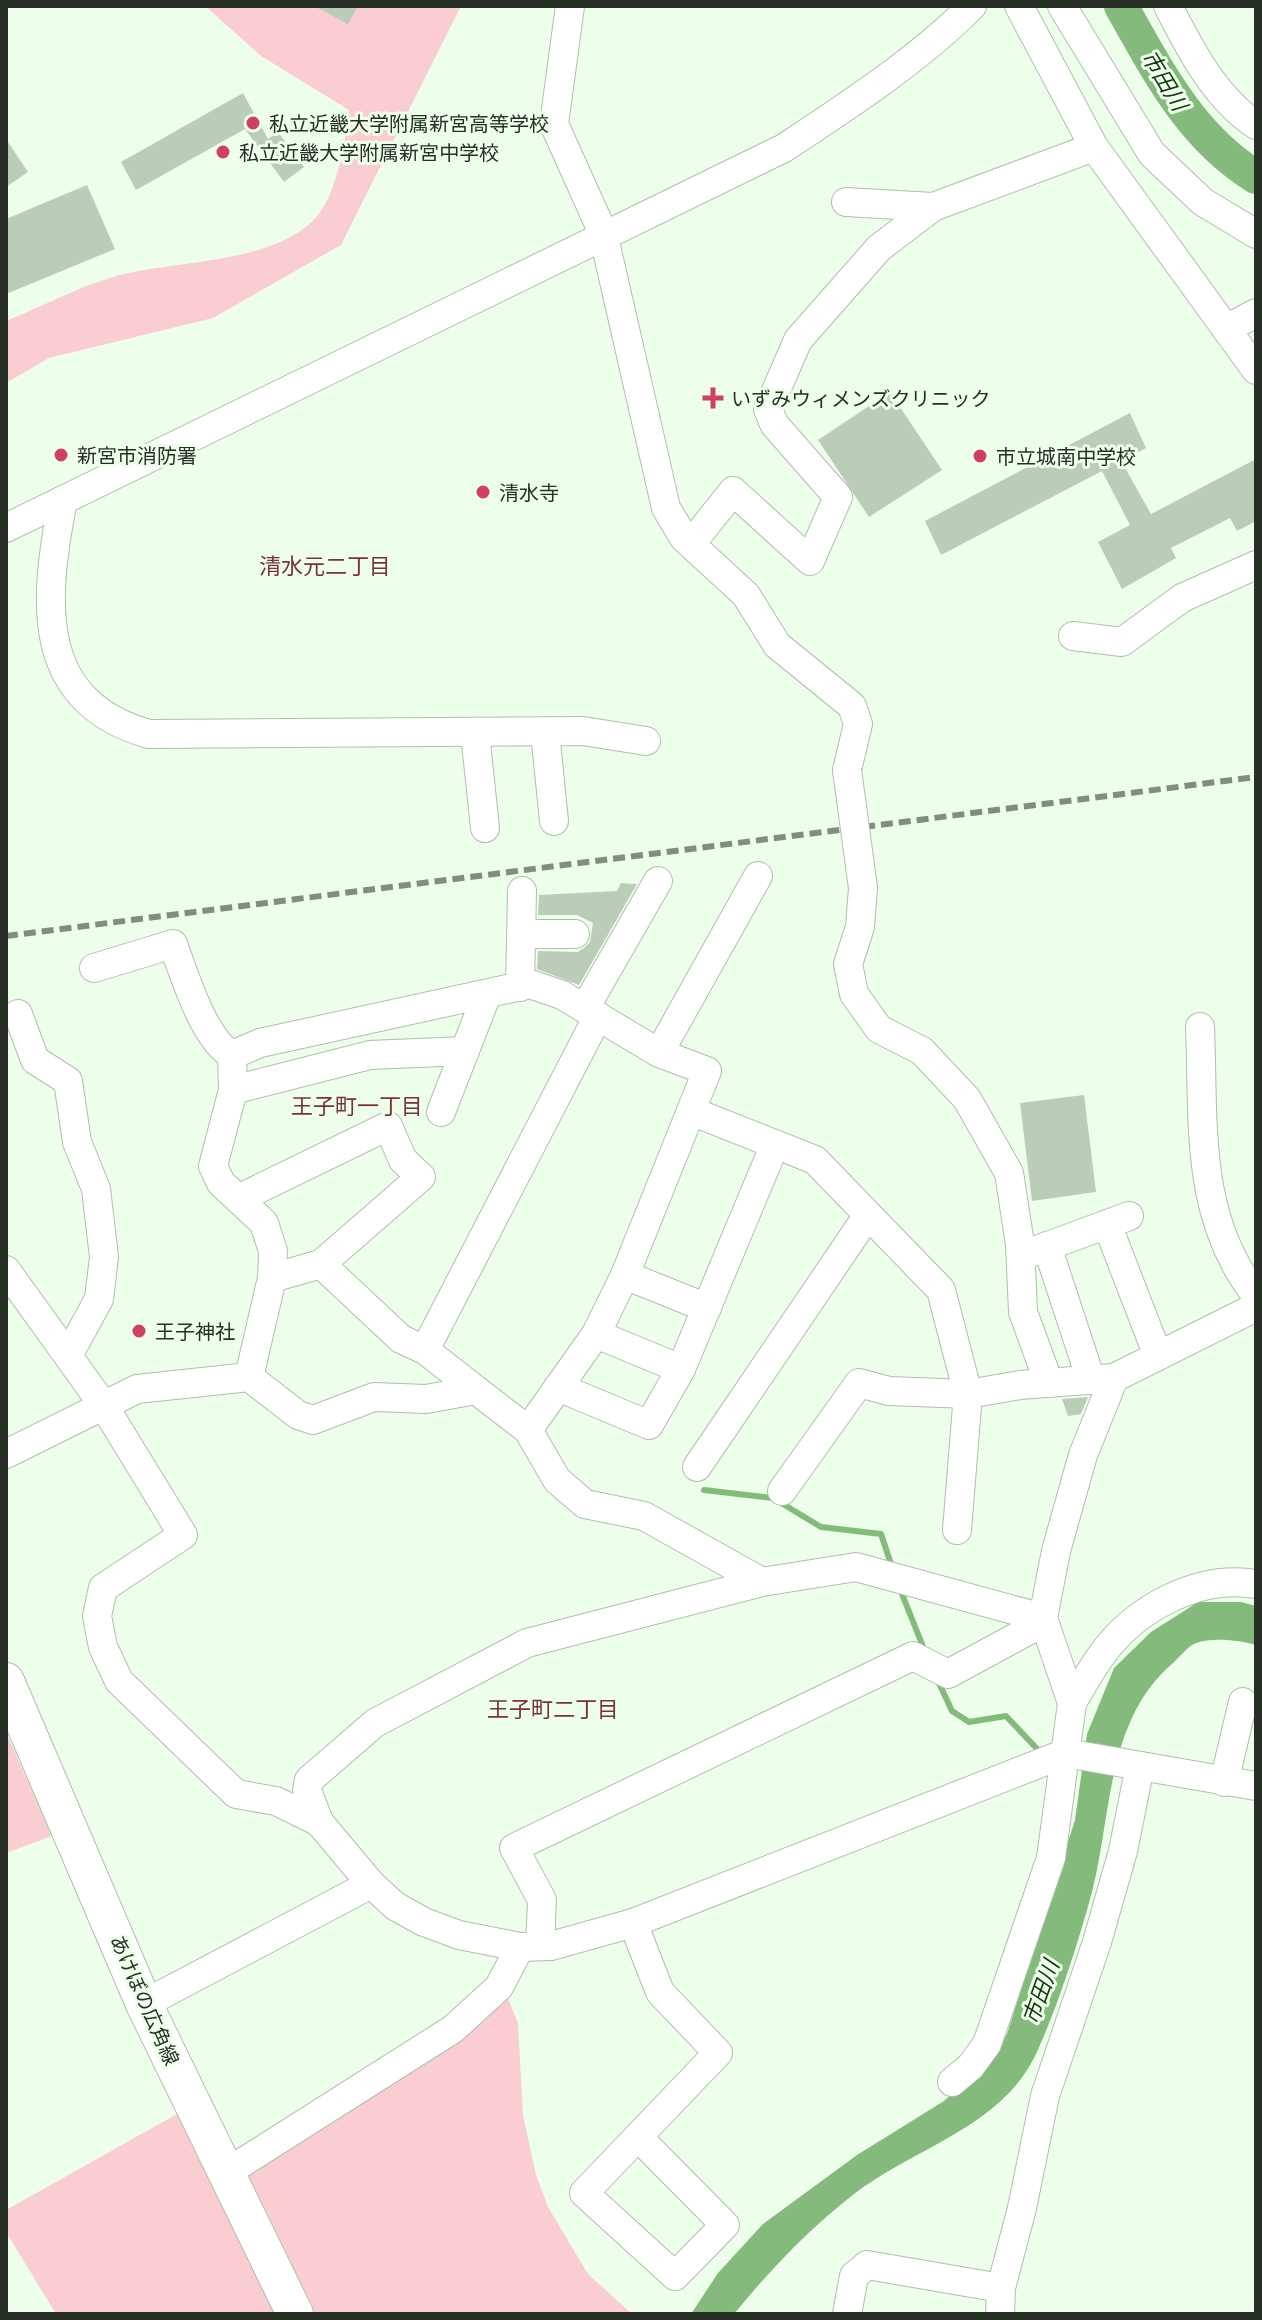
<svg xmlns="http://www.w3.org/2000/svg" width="1262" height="2320" viewBox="0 0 1262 2320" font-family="'IBM Plex Sans','Noto Sans JP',sans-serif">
	<rect width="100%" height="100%" fill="#edffea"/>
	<g fill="#facdd3">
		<path d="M205,6H461L341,245L213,318L49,358L6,383V321C44,306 85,283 125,274C181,260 280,263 319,214C337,191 346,138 349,110L261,56Z"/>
		<polygon points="6,1732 52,1836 6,1853"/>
		<polygon points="504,1989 518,2023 523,2115 536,2175 548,2207 588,2274 632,2314 303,2314 245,2175"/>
		<polygon points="177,2114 280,2314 56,2314 6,2232 6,2210"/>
	</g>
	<path fill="#84ba7b" d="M1198,1602H1241L1256,1606V1645C1240,1640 1213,1637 1196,1643C1188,1646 1180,1657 1173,1663C1103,1723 1113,1821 1089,1903C1075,1952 1058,2005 1037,2052C1003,2127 915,2147 854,2194C809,2229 770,2270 734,2314H691L718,2273L763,2224L857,2155L944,2101L982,2067L1007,2034L1075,1820L1087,1734L1114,1668L1151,1632Z"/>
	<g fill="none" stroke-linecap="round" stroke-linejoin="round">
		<g stroke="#84ba7b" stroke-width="6">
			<polyline points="704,1490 773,1498 821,1527 881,1534 892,1567"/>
			<polyline points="900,1589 924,1649"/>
			<polyline points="938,1681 952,1711 969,1722 1006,1716 1041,1753"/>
		</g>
		<path stroke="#84ba7b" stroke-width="34" d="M1121,6C1158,71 1190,136 1256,177"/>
	</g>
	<g fill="#bbccb8">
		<polygon points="314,6 358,6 348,24"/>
		<polygon points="243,93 268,139 278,132 304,167 284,182 245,129 136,190 121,162"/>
		<polygon points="6,139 28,172 6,187"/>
		<polygon points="87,185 115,249 6,294 6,219"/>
		<polygon points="890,392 942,470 869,517 818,440"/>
		<polygon points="1130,413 1146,448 1121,461 1151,514 1256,459 1256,521 1237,531 1230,518 1171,548 1176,558 1122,589 1098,542 1130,525 1102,471 941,555 925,521"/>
		<polygon points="621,883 637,884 579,985 537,969 538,951 578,952 584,948 590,942 593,923 577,915 538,915 539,895 617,891"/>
		<polygon points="1084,1095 1096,1192 1032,1201 1020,1103"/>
		<polygon points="1088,1397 1081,1414 1068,1416 1062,1399"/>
	</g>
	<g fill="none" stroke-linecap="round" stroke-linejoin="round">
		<g stroke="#aebfac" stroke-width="30">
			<g id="minor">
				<polyline points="570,6 554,124 603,233 666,508 684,538 746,595 777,645 852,706 858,724 847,770"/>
				<polyline points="1019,6 1094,147 1256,370"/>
				<polyline points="1062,6 1152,154 1203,202 1256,234"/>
				<path d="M1168,6C1190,49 1215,98 1256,125"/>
				<polyline points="846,202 933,207"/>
				<polyline points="1226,329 1256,313"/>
				<path d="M63,500C44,598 32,701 149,734L583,731L646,741"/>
				<path d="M6,528L784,148C849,105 917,61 972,6"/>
				<polyline points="691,544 733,491 810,561 838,497 774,424 768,409 798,340 879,248 933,207 1094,147"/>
				<polyline points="1073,636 1122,642 1182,598 1256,565"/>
				<polyline points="545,732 554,821"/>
				<polyline points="475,733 485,828"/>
				<polyline points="863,888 860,927 848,964 854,994 879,1029 922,1051 967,1099 1009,1173 1020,1244 1023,1312 1049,1383"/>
				<polyline points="521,934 575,934"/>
				<path d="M94,968L173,944C184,974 204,1040 232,1055"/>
				<polyline points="520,987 522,891"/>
				<polyline points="585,1008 658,881"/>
				<polyline points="18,1014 35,1060 68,1081 77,1142 96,1189 104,1257 99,1299 69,1354"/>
				<path d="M1200,1027C1204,1122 1194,1217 1256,1295"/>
				<polyline points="659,1053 758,876"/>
				<polyline points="232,1055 260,1043 530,984 562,995 659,1053 707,1071 625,1275 596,1334 528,1430"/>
				<polyline points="232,1055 233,1090 213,1166 221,1183 264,1223 273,1251 272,1278 249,1377"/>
				<polyline points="233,1090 370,1055 465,1051"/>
				<polyline points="691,1111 815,1160 941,1290 968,1394 957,1530"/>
				<polyline points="441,1112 487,994"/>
				<polyline points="240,1198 388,1126 403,1160 421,1177 321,1264 272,1278"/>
				<polyline points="1107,1224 1158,1356"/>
				<polyline points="1047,1246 1091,1380"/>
				<polyline points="1029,1253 1129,1216"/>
				<polyline points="321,1264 401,1339 425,1350 476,1390"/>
				<polyline points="6,1270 104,1406 183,1535 103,1588 97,1616 103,1647 119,1681 236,1794 276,1801 319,1822"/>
				<polyline points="625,1275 707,1308"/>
				<polyline points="596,1334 681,1369 775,1144"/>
				<polyline points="425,1350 598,1016"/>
				<polyline points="558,1387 649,1425 681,1369"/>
				<polyline points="6,1454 137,1389 249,1377 298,1415 313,1420 374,1397 426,1399 476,1390 528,1430 557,1480 585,1504 644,1516 762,1582"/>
				<polyline points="697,1467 868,1215"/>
				<polyline points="782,1491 859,1383 889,1391 968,1394 1020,1385 1114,1378 1256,1307"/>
				<polyline points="1043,1618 856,1567 762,1582 527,1643 375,1723 309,1780 307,1790 319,1822 371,1884 395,1906 424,1922 459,1935 520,1947 551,1946 633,1923 1066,1753 1256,1786"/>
				<path d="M1072,1703C1081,1688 1090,1671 1101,1656C1134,1609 1198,1574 1256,1584"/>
				<polyline points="1224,1782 1243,1702"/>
				<polyline points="633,1923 660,1992 718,2053 584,2193 675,2276 725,2225 638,2137"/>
				<polyline points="540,1946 542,1900 514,1848 913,1656 948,1674 1044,1622"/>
				<polyline points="144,2004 371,1884"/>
				<polyline points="952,2082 971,2066 987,2044 1051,1858 1072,1703 1043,1618 1056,1551 1083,1455 1114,1378"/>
				<polyline points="226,2173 453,2029 499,1987 520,1947"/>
				<polyline points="847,2314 854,2276 867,2265 1001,2288"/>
				<polyline points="1000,2314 1001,2288 1022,2208 1045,2096 1097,1942 1123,1851 1140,1766"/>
			</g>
		</g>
		<g stroke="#aebfac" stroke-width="38">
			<polyline id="major" points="6,1681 144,2004 295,2314"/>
		</g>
		<use href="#minor" stroke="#fff" stroke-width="28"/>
		<use href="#major" stroke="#fff" stroke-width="36"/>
		<polyline stroke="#818d7f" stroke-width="6" stroke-dasharray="12 6" stroke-linecap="butt" points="6,936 1256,777"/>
		<g stroke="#aebfac" stroke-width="30" stroke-linecap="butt">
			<polyline id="minor-bridge" points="847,770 863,888"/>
		</g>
		<use href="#minor-bridge" stroke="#fff" stroke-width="28"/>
	</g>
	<g fill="#cf4064" stroke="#edffea" stroke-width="3">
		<circle cx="253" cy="123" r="8"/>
		<circle cx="223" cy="152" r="8"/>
		<path d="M709 386h8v8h8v8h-8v8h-8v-8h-8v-8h8z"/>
		<circle cx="61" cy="455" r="8"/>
		<circle cx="980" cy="456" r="8"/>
		<circle cx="483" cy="492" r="8"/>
		<circle cx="139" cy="1331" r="8"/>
	</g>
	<g text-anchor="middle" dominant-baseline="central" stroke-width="6" stroke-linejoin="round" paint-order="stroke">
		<g font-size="20" fill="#282f27" stroke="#edffea" text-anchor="start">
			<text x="269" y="123">私立近畿大学附属新宮高等学校</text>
			<text x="239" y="152">私立近畿大学附属新宮中学校</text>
			<text x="731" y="398">いずみウィメンズクリニック</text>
			<text x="77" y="455">新宮市消防署</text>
			<text x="996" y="456">市立城南中学校</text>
			<text x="499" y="492">清水寺</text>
			<text x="155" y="1331">王子神社</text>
		</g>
		<g font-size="20" fill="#282f27" stroke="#edffea">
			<text transform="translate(145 2000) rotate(66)">あけぼの広角線</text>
		</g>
		<g font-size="22" font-style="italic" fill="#12370c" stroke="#edffea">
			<text transform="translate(1165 80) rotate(59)">市田川</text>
			<text transform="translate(1040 1992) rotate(-70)">市田川</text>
		</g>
		<g font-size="22" fill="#783140" stroke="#edffea">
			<text x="325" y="565">清水元二丁目</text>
			<text x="357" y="1105">王子町一丁目</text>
			<text x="553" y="1708">王子町二丁目</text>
		</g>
	</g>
	<rect width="1262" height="2320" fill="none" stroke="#282f27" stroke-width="16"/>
</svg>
